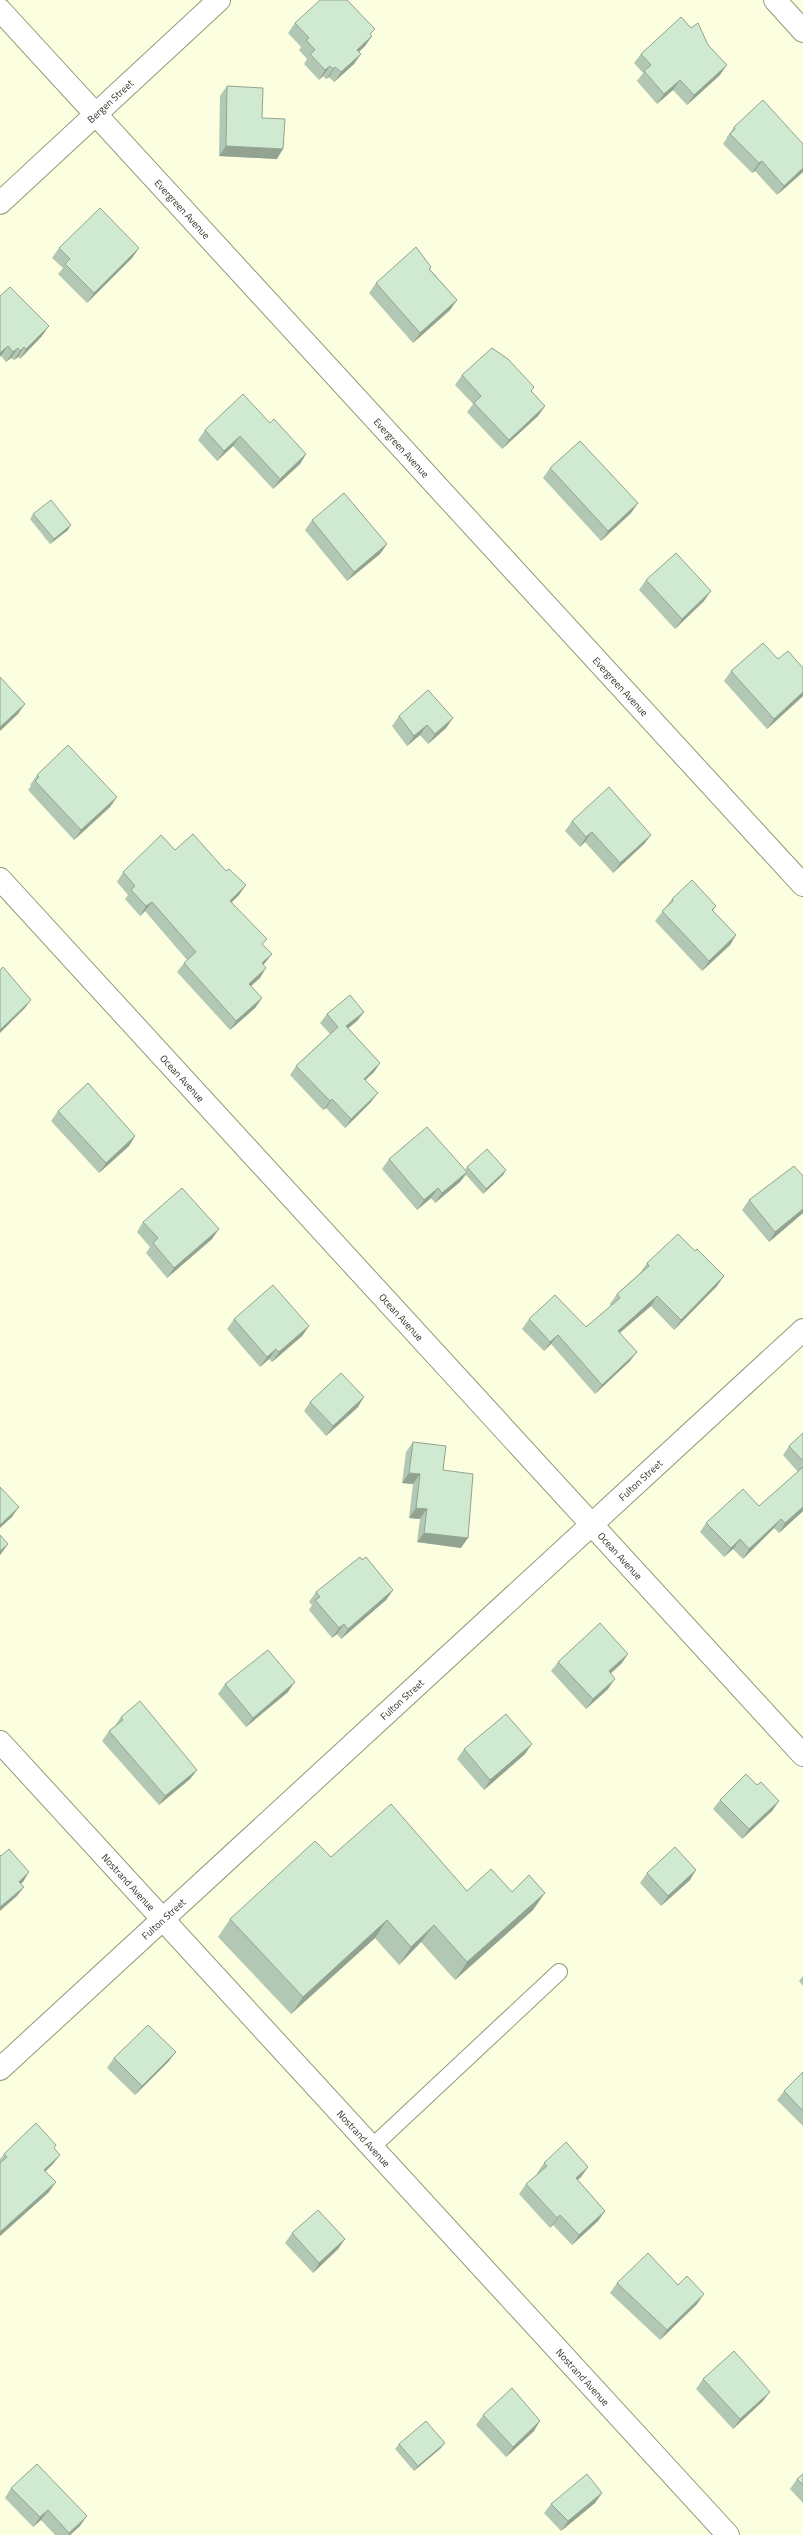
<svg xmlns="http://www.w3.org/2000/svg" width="803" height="2535" viewBox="0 0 803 2535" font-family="'Titillium Web',sans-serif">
	<rect width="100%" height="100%" fill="#fbffdf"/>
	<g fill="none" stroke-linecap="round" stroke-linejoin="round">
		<g stroke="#94987a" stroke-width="18">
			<polyline id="lane" points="372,2147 559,1972"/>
		</g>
		<g stroke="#94987a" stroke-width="24">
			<g id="street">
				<polyline points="775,0 803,31"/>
				<path id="s1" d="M0,10L803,885"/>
				<path id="s2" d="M0,203L219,0"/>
				<path id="s3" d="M0,879L803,1755"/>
				<path id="s4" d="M0,1742L728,2535"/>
			</g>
		</g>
		<g stroke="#94987a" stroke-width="24">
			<g id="secondary">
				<path id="s5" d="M0,2069L803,1330"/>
			</g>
		</g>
		<use href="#lane" stroke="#fff" stroke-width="16"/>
		<use href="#street" stroke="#fff" stroke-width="22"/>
		<use href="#secondary" stroke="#fff" stroke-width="22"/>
	</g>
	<g fill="#b3c8b4">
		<polygon points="295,23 371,35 372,36 365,46 359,52 361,54 354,64 334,82 329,77 326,79 323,76 319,80 304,64 307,59 299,50 301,47 288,33"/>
		<polygon points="641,54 720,75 687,105 673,90 657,104 637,81 643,73 634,63"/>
		<polygon points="227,86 262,118 277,159 219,156 220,96"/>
		<polygon points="734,127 803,172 777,195 755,171 752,173 723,144 727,138 727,137"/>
		<polygon points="59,248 139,248 132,258 87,303 58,274 63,268 52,258"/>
		<polygon points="431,267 430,269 457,300 450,310 413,343 369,293 376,283"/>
		<polygon points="0,296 42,336 20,359 18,357 14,360 11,358 6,362 1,356"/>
		<polygon points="462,375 534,387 531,391 545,406 538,416 502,449 467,412 473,404 455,385"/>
		<polygon points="270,423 306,454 300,464 273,489 233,446 217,461 198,440 205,430"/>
		<polygon points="550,468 638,503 631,513 601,541 543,478"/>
		<polygon points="33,514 68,530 50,544 30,519"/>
		<polygon points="312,520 387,544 380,554 347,581 305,530"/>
		<polygon points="646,580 704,601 675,629 639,590"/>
		<polygon points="778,659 803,668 803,696 767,729 724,681 731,671"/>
		<polygon points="399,716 453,718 446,728 428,744 420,735 407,746 392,726"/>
		<polygon points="37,775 117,797 110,807 74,840 28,790 31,786 30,785"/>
		<polygon points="572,821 651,835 644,844 613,873 585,842 580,847 565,831"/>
		<polygon points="175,850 239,895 232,902 263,945 272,954 263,965 260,978 251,986 262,998 255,1008 230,1030 177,972 184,963 187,960 145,911 140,916 125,899 128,895 117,882 123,872"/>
		<polygon points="672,899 716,906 713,911 736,935 730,945 702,971 655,921"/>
		<polygon points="364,1012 357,1021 348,1028 380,1063 374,1072 365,1080 371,1102 345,1128 326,1108 323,1110 290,1075 296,1066 330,1034 320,1023 327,1014"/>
		<polygon points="58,1111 135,1136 129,1146 99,1173 51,1121"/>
		<polygon points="389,1159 465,1170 467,1167 506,1170 503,1175 483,1194 466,1175 460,1182 435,1203 431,1198 417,1210 382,1169"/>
		<polygon points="749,1200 803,1213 769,1242 742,1210"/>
		<polygon points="143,1222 212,1239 167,1278 146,1253 150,1247 137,1232"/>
		<polygon points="647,1263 717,1286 674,1330 651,1306 620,1333 630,1361 595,1394 551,1344 544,1351 522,1329 529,1319 586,1327 611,1306 610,1304 617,1294 640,1273"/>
		<polygon points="234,1319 309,1326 302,1336 272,1362 269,1359 260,1367 227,1329"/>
		<polygon points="310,1402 358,1407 326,1436 304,1411"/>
		<polygon points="803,1433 803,1511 779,1533 774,1528 743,1559 733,1549 724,1557 700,1532 706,1523 759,1506 798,1472 783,1455 789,1446"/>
		<polygon points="413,1442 443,1470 461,1548 417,1542 420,1519 409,1518 413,1484 402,1483 406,1452"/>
		<polygon points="393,1590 386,1600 341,1639 337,1634 332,1638 309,1610 312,1605 309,1602 316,1592"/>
		<polygon points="628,1654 621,1664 611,1673 608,1689 586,1709 551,1671 558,1662"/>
		<polygon points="225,1684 288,1692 246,1727 218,1694"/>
		<polygon points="121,1717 197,1770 190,1779 159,1805 102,1741 109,1731 114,1727"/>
		<polygon points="464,1749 525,1754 484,1790 457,1759"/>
		<polygon points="757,1785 779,1801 772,1811 742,1839 713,1809 720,1800"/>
		<polygon points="331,1857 467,1891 512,1892 533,1910 455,1980 421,1942 399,1965 375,1938 291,2014 218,1937 230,1919"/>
		<polygon points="647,1873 690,1880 661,1906 640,1883"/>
		<polygon points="803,1976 803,1986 799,1981"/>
		<polygon points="114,2058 169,2061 135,2095 107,2068"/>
		<polygon points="803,2072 803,2126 777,2100 784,2091"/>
		<polygon points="54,2148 53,2164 46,2171 49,2192 0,2236 0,2159 4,2154"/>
		<polygon points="544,2163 588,2167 581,2177 577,2180 605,2211 598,2221 572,2245 553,2225 550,2228 519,2194 526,2184 538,2174 537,2173"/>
		<polygon points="292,2233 345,2239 338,2249 313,2273 285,2243"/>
		<polygon points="617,2283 678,2285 697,2304 660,2340 610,2293"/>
		<polygon points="703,2379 763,2401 733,2429 696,2389"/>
		<polygon points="483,2415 534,2431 506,2457 476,2425"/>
		<polygon points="399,2444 441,2448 414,2471 395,2449"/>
		<polygon points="803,2474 803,2503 790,2489 797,2479"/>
		<polygon points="11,2488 80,2526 70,2535 55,2535 41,2520 33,2527 5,2498"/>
		<polygon points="602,2493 595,2503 561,2531 544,2513 551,2504"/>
	</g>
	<g fill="#92a392">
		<polygon points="372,36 365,46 350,60 357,50"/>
		<polygon points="361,54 354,64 334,82 341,72"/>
		<polygon points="727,65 720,75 687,105 694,95"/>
		<polygon points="330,66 323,76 319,80 325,70"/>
		<polygon points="335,67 329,77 326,79 333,69"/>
		<polygon points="680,80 673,90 657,104 664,94"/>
		<polygon points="226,146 283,149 277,159 219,156"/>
		<polygon points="762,161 755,171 752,173 759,163"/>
		<polygon points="803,168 803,172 777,195 784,186"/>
		<polygon points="139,248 132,258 87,303 94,293"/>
		<polygon points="457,300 450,310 413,343 420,333"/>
		<polygon points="49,326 42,336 20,359 26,349"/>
		<polygon points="8,346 0,357 0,353"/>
		<polygon points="24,347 18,357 14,360 20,351"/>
		<polygon points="18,348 11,358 6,362 13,352"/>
		<polygon points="545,406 538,416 502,449 509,440"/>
		<polygon points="240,436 233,446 217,461 224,451"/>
		<polygon points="306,454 300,464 273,489 280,479"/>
		<polygon points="638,503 631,513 601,541 608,531"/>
		<polygon points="71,525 68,530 50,544 54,539"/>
		<polygon points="387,544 380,554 347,581 354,572"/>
		<polygon points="711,591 704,601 675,629 682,619"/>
		<polygon points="803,692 803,696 767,729 774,719"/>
		<polygon points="25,704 18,714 0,731 0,727"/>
		<polygon points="453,718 446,728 428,744 435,734"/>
		<polygon points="427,725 420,735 407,746 414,736"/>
		<polygon points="117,797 110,807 74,840 81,830"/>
		<polygon points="592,832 585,842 580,847 586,837"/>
		<polygon points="651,835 644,844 613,873 620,863"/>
		<polygon points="246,885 239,895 223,910 230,901"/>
		<polygon points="152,902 145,911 140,916 146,906"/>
		<polygon points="736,935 730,945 702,971 709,961"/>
		<polygon points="272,954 265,963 255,972 262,963"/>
		<polygon points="266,968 260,978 242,994 249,984"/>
		<polygon points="262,998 255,1008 230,1030 236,1021"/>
		<polygon points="31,1000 25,1008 0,1033 0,1030"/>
		<polygon points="364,1012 357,1021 340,1035 346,1026"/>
		<polygon points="380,1063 374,1072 357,1088 364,1079"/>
		<polygon points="378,1093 371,1102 345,1128 351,1119"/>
		<polygon points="332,1099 326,1108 323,1110 330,1101"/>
		<polygon points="135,1136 129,1146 99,1173 106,1163"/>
		<polygon points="506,1170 503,1175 483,1194 486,1189"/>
		<polygon points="467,1172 460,1182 435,1203 442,1193"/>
		<polygon points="438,1188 431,1198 417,1210 424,1200"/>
		<polygon points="803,1209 803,1213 769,1242 775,1232"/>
		<polygon points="219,1229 212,1239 167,1278 174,1268"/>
		<polygon points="724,1276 717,1286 674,1330 681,1320"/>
		<polygon points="657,1296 651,1306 611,1340 618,1331"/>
		<polygon points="309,1326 302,1336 272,1362 279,1352"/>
		<polygon points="558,1335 551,1344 544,1351 550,1342"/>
		<polygon points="276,1349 269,1359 260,1367 267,1357"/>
		<polygon points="637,1352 630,1361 595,1394 602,1385"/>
		<polygon points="364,1397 358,1407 326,1436 333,1426"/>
		<polygon points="409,1473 420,1474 413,1484 402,1483"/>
		<polygon points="19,1507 12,1517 0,1528 0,1525"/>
		<polygon points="803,1507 803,1511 779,1533 785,1523"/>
		<polygon points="416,1508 427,1509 420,1519 409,1518"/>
		<polygon points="781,1519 774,1528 743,1559 749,1549"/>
		<polygon points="424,1533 468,1538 461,1548 417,1542"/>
		<polygon points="740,1539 733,1549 724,1557 731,1548"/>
		<polygon points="8,1544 1,1554 0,1555 0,1551"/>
		<polygon points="393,1590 386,1600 341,1639 348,1629"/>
		<polygon points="344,1624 337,1634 332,1638 339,1628"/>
		<polygon points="628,1654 621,1664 602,1681 609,1671"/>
		<polygon points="615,1679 608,1689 586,1709 593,1699"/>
		<polygon points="295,1682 288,1692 246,1727 253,1718"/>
		<polygon points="532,1744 525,1754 484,1790 490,1780"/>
		<polygon points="197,1770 190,1779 159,1805 165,1796"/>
		<polygon points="779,1801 772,1811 742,1839 749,1829"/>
		<polygon points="696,1870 690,1880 661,1906 668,1896"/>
		<polygon points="29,1872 23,1882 12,1891 19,1882"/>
		<polygon points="24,1887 17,1896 0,1911 0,1907"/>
		<polygon points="545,1893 533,1910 455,1980 467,1962"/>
		<polygon points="387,1920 375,1938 291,2014 303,1997"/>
		<polygon points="434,1925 421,1942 399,1965 411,1947"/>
		<polygon points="176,2052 169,2061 135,2095 142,2086"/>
		<polygon points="60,2155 53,2164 37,2179 44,2170"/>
		<polygon points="588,2167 581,2177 569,2188 576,2178"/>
		<polygon points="56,2182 49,2192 0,2236 0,2232"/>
		<polygon points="605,2211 598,2221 572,2245 579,2235"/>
		<polygon points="560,2215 553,2225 550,2228 557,2218"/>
		<polygon points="345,2239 338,2249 313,2273 319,2263"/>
		<polygon points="704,2294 697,2304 660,2340 667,2330"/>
		<polygon points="770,2392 763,2401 733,2429 740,2419"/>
		<polygon points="540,2421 534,2431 506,2457 513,2447"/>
		<polygon points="445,2443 441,2448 414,2471 418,2466"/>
		<polygon points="602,2493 595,2503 561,2531 568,2521"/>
		<polygon points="48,2510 41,2520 33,2527 40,2517"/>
		<polygon points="87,2516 80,2526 70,2535 68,2535"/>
	</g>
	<g fill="#d0e9d1" stroke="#92a392">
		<polygon points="320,0 347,0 375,29 370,34 372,36 357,50 361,54 341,72 335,67 333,69 330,66 325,70 310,54 315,50 306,40 309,38 295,23"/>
		<polygon points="681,17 691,28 698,23 708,45 727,65 694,95 680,80 664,94 644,71 651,65 641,54"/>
		<polygon points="227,86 263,88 262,118 285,119 283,149 226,146"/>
		<polygon points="763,100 803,144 803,168 784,186 762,161 759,163 730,134 735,129 734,127"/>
		<polygon points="100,208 139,248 94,293 65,264 70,259 59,248"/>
		<polygon points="416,247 431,267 429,269 457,300 420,333 376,283"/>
		<polygon points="10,287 49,326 26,349 24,347 20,351 18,348 13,352 8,346 0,353 0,296"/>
		<polygon points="492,348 508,359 534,387 531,391 545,406 509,440 474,403 481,396 462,375"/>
		<polygon points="243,394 270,423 274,419 306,454 280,479 240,436 224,451 205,430"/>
		<polygon points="580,441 638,503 608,531 550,468"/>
		<polygon points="344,493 387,544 354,572 312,520"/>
		<polygon points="51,500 71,525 54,539 33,514"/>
		<polygon points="676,553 711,591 682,619 646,580"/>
		<polygon points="763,643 778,659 788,651 803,668 803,692 774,719 731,671"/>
		<polygon points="0,677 25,704 0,727"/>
		<polygon points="428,690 453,718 435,734 427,725 414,736 399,716"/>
		<polygon points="68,745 117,797 81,830 35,781 39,777 37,775"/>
		<polygon points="609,787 651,835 620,863 592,832 586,837 572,821"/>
		<polygon points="193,834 226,871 229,869 246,885 230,901 267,939 262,944 272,954 262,963 266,968 249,984 262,998 236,1021 184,963 196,952 152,902 146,906 131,890 135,886 123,872 161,835 175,850"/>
		<polygon points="692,880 716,906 712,910 736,935 709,961 662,911 673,901 672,899"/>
		<polygon points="3,967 31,1000 0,1030 0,970"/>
		<polygon points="350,995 364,1012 346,1026 380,1063 364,1079 378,1093 351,1119 332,1099 330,1101 296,1066 338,1027 327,1014"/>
		<polygon points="88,1083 135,1136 106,1163 58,1111"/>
		<polygon points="427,1127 467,1172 442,1193 438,1188 424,1200 389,1159"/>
		<polygon points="487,1149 506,1170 486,1189 467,1167"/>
		<polygon points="794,1166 803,1176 803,1209 775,1232 749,1200"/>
		<polygon points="182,1188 219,1229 174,1268 153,1243 158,1238 143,1222"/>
		<polygon points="678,1234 695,1251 697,1249 724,1276 681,1320 657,1296 618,1331 637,1352 602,1385 558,1335 550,1342 529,1319 555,1295 586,1327 620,1298 617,1294 649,1266 647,1263"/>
		<polygon points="273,1285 309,1326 279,1352 276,1349 267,1357 234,1319"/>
		<polygon points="341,1373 364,1397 333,1426 310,1402"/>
		<polygon points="803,1433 803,1461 789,1446"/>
		<polygon points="413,1442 446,1446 443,1470 473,1474 468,1538 424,1533 427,1509 416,1508 420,1474 409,1473"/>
		<polygon points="803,1467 803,1507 785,1523 781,1519 749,1549 740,1539 731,1548 706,1523 743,1489 759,1506"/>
		<polygon points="0,1487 19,1507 0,1525"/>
		<polygon points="0,1535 8,1544 0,1551"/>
		<polygon points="360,1557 362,1560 366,1557 393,1590 348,1629 344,1624 339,1628 315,1600 320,1597 316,1592"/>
		<polygon points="600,1623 628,1654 609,1671 615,1679 593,1699 558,1662"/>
		<polygon points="268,1650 295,1682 253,1718 225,1684"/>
		<polygon points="140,1701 197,1770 165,1796 109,1731 123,1720 121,1717"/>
		<polygon points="506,1714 532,1744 490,1780 464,1749"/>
		<polygon points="746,1774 757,1785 761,1782 779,1801 749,1829 720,1800"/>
		<polygon points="391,1804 467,1891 491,1869 512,1892 529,1875 545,1893 467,1962 434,1925 411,1947 387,1920 303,1997 230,1919 315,1841 331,1857"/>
		<polygon points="675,1847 696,1870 668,1896 647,1873"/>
		<polygon points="9,1849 29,1872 19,1882 24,1887 0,1907 0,1855 1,1856"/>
		<polygon points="148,2025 176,2052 142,2086 114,2058"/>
		<polygon points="803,2072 803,2111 784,2091"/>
		<polygon points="36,2123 56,2145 54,2148 60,2155 44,2170 56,2182 0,2232 0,2163 7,2157 4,2154"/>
		<polygon points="566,2142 588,2167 576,2178 605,2211 579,2235 560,2215 557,2218 526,2184 547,2166 544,2163"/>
		<polygon points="318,2210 345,2239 319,2263 292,2233"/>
		<polygon points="648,2253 678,2285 687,2276 704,2294 667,2330 617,2283"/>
		<polygon points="734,2351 770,2392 740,2419 703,2379"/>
		<polygon points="512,2388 540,2421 513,2447 483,2415"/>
		<polygon points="426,2421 445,2443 418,2466 399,2444"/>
		<polygon points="37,2464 87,2516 69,2533 48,2510 40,2517 11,2488"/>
		<polygon points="587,2474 602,2493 568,2521 551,2504"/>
		<polygon points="803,2474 803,2485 797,2479"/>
	</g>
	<g text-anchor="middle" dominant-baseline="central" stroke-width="3" stroke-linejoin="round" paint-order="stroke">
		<g font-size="10" fill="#303125" stroke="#fff">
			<text stroke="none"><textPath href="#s2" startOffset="150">Bergen Street</textPath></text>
			<text stroke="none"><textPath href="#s1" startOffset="270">Evergreen Avenue</textPath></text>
			<text stroke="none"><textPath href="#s1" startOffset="594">Evergreen Avenue</textPath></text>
			<text stroke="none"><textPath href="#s1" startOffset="918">Evergreen Avenue</textPath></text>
			<text stroke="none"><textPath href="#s3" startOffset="270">Ocean Avenue</textPath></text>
			<text stroke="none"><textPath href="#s3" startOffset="594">Ocean Avenue</textPath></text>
			<text stroke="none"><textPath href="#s5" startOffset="870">Fulton Street</textPath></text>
			<text stroke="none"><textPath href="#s3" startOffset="918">Ocean Avenue</textPath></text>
			<text stroke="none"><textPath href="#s5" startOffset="546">Fulton Street</textPath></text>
			<text stroke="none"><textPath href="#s4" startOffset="190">Nostrand Avenue</textPath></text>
			<text stroke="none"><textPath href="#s5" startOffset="222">Fulton Street</textPath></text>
			<text stroke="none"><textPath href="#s4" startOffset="538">Nostrand Avenue</textPath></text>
			<text stroke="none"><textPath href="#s4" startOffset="862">Nostrand Avenue</textPath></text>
		</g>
	</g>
</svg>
